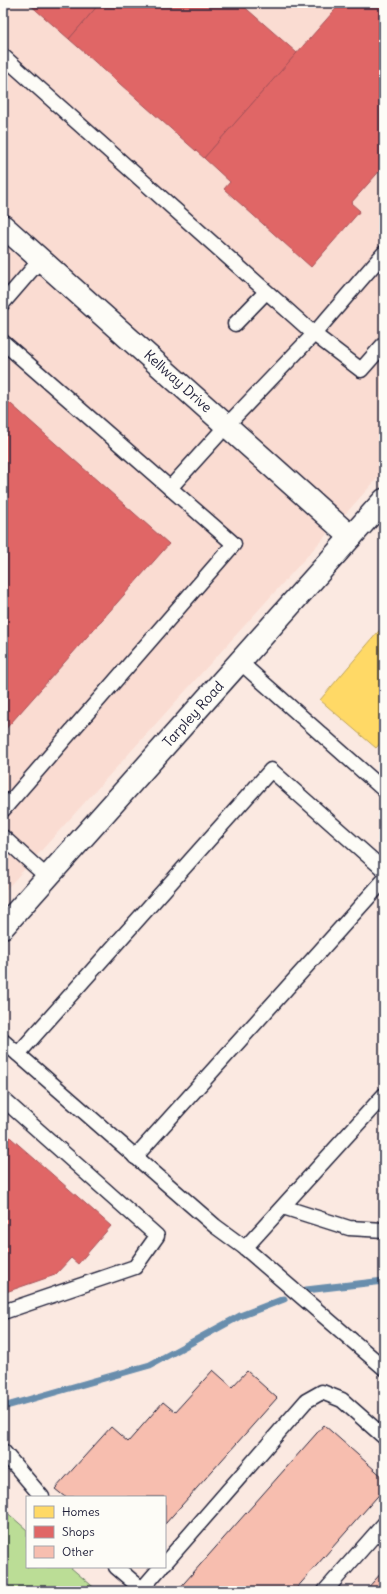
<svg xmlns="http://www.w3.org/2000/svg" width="387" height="1594" viewBox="0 0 387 1594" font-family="Delius,sans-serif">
	<rect width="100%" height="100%" fill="#fbe9e1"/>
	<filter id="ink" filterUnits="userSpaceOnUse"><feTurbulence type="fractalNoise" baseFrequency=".025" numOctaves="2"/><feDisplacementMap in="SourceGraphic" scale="8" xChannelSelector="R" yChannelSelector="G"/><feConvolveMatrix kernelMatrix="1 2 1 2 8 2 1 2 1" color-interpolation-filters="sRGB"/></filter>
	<g filter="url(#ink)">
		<polygon fill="#fadcd2" points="3,3 384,3 384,471 3,893"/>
		<polygon fill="#bbdd96" stroke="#6e8068" points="3,1509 27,1530 27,1567 70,1567 98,1591 3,1591"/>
		<polygon fill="#ffd966" stroke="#bda259" points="384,625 384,739 376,748 320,700"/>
		<g fill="#e06666" stroke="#a75259">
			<polygon points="28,3 100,3 69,39"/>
			<polygon points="100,3 240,3 297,53 204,158 69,39"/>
			<polygon points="341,3 384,3 384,166 351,203 360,211 311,267 224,189 230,182 204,158"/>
			<polygon points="3,397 169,544 3,732"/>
			<polygon points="3,1131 111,1226 78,1264 71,1258 55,1275 3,1293"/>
		</g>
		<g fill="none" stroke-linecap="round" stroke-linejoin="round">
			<g stroke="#698ead" stroke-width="7">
				<polyline points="306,1290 384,1281"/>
				<polyline points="3,1407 150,1365 240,1316 284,1299"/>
			</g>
		</g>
		<g fill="#f7beaf" stroke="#22223b">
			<polygon points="213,1370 232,1387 247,1371 277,1398 165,1524 165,1497 65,1497 55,1489 111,1427 128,1442 163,1402 175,1412"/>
			<polygon points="324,1425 384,1478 384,1489 294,1591 177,1591"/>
			<polygon points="384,1570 384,1591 365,1591"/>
		</g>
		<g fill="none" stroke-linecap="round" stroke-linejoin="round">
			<g stroke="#22223b" stroke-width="17">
				<g id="service">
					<polyline points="3,56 314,334 361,370 384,344"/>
					<polyline points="3,303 41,259"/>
					<polyline points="235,324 266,292"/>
					<polyline points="3,342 234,544 3,810"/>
					<polyline points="170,488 227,425 314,334 384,253"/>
					<polyline points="240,662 384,790"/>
					<polyline points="3,837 47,877"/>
					<polyline points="3,1041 215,1226 245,1248 384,1368"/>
					<polyline points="18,1054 271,770 384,870"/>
					<polyline points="3,1099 157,1236 135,1267 3,1312"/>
					<polyline points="135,1157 384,880"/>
					<polyline points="283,1207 349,1228 384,1230"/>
					<polyline points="245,1248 384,1095"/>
					<polyline points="3,1451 42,1497"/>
					<polyline points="165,1563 306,1401 322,1392 342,1400 384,1437"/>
					<polyline points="116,1567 144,1591"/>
					<polyline points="142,1589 161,1567"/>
					<polyline points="325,1591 384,1524"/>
				</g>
			</g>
			<g stroke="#22223b" stroke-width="25">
				<g id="minor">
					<polyline points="3,226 351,537"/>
					<polyline points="3,927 384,500"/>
				</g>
			</g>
			<use href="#service" stroke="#fdfcf7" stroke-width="14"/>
			<use href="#minor" stroke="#fdfcf7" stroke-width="22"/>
		</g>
	</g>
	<g text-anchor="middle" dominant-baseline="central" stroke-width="4" stroke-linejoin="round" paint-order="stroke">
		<g font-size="14" fill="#22223b" stroke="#fdfcf7">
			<text transform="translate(178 381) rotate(42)">Kellway Drive</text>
			<text transform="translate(193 714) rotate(-48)">Tarpley Road</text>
		</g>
	</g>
	<rect width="387" height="1594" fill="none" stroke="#fdfcf7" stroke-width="16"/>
	<rect x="8" y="8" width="371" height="1578" fill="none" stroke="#22223b" stroke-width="1.5" filter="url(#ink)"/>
	<rect x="26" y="1496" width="140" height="72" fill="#fdfcf7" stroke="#a5a5ac"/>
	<rect x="34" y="1506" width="20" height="12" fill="#ffd966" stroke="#a5a5ac"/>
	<text x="62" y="1516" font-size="12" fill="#22223b">Homes</text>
	<rect x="34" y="1526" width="20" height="12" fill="#e06666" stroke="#a5a5ac"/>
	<text x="62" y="1536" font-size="12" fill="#22223b">Shops</text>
	<rect x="34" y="1546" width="20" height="12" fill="#f7beaf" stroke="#a5a5ac"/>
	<text x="62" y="1556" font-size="12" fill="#22223b">Other</text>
</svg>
